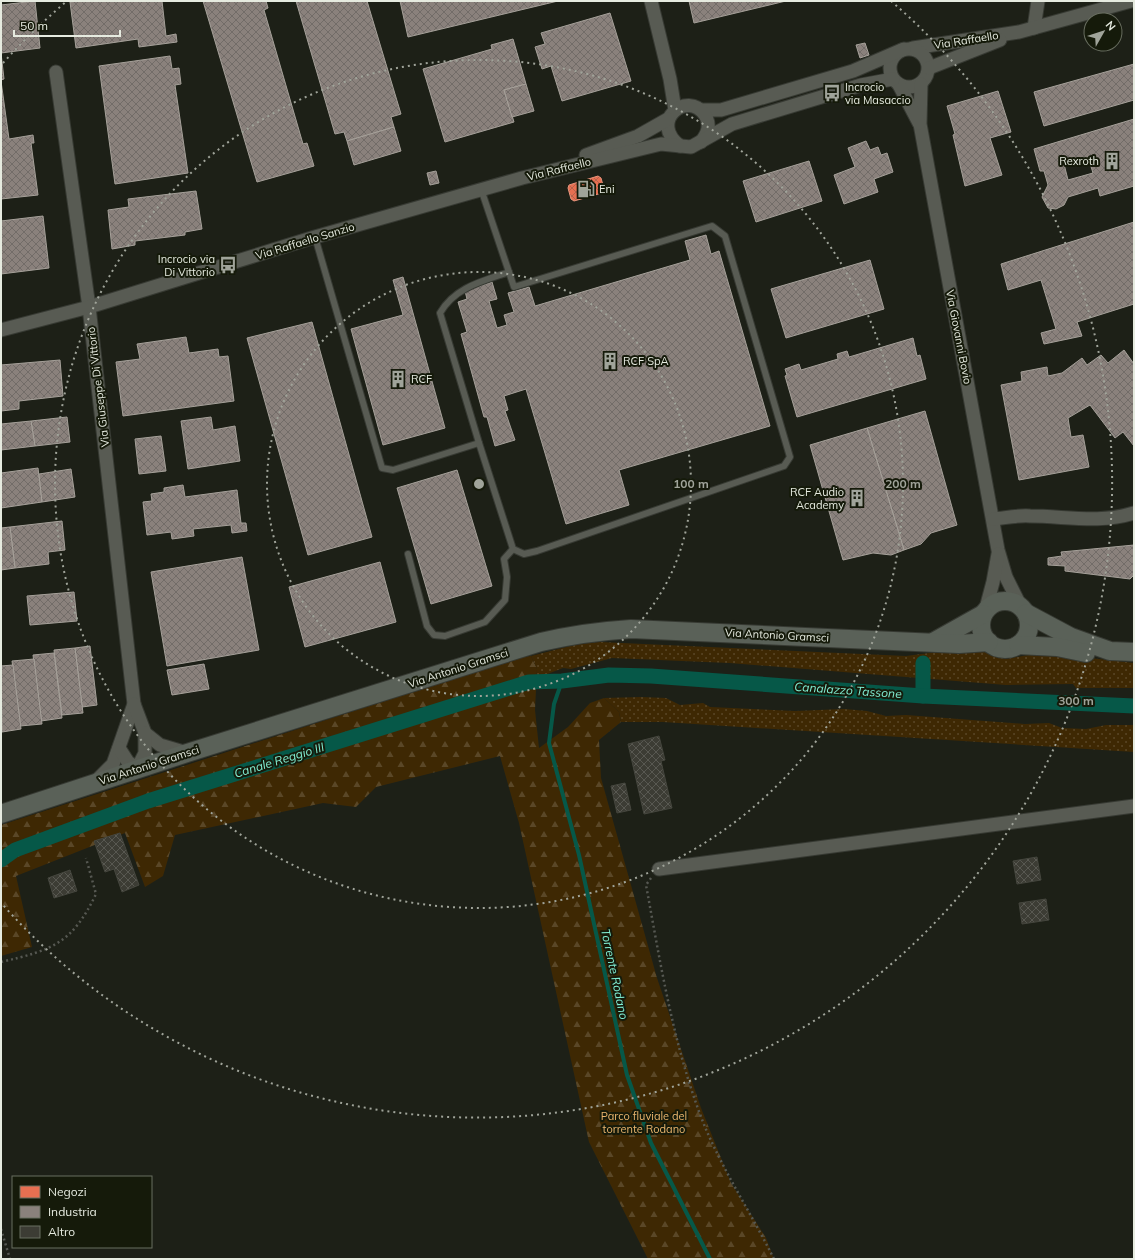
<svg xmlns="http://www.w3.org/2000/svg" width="1135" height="1260" viewBox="0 0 1135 1260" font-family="Mulish,sans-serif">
	<defs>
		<pattern id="grass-dots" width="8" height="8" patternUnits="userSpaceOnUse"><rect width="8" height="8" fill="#3e2803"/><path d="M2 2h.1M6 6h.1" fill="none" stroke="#5a4727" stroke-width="1.8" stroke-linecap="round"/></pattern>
		<pattern id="forest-firs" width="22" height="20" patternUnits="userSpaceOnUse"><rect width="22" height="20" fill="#3e2803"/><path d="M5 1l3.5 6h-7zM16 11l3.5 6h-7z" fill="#5a4727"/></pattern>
		<pattern id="shops-cross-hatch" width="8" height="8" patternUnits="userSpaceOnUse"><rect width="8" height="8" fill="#e76f51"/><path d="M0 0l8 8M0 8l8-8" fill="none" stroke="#b6634d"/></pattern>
		<pattern id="industry-cross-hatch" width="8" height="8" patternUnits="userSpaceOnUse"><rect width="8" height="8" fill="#8a817c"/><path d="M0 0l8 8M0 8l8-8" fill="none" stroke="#726c68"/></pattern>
		<pattern id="building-cross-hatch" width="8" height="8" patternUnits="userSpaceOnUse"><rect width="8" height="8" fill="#3c3c34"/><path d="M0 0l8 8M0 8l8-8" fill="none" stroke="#585851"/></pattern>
	</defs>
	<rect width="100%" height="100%" fill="#1d2017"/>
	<g fill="url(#grass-dots)">
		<polygon points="600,642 906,656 960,649 988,651 1006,659 1034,654 1055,654 1134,663 1134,688 1076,688 1073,684 1006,685 729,663 612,658 571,669 563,668 537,678 537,669 531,656 578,644"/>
		<polygon points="641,697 666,698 680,705 703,703 710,707 795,711 844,709 867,711 886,716 906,715 1025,724 1049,723 1062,728 1086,729 1106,725 1134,725 1134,752 663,722 621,722 619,712 604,698"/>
	</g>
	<polygon fill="url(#forest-firs)" points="531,656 537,669 535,710 539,748 568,727 590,703 604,698 619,712 621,722 599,740 601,778 657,978 701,1108 731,1183 766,1238 774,1259 648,1259 589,1142 519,823 500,756 376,787 356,807 323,803 175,835 163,876 145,887 125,833 16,876 32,947 1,956 1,825 521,657"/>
	<polygon fill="url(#shops-cross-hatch)" stroke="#e7947c" points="598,176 601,178 604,189 602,193 574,201 571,199 568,188 569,185"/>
	<g fill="url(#industry-cross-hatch)" stroke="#a6a19a" fill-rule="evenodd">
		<polygon points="35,1 40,48 1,53 4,79 1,80 1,5"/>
		<polygon points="78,1 162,1 166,36 176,34 177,42 139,47 138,39 76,48 70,2"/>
		<polygon points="203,1 266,1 268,8 264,10 303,144 307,143 314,166 257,182"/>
		<polygon points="296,1 367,1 401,114 391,117 394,127 347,141 344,132 335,134"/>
		<polygon points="400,1 558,1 408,37"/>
		<polygon points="689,1 786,1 694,23"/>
		<polygon points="610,13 631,81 562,101 551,66 542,69 535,47 545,44 541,33"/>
		<polygon points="513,39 526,84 504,90 514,122 445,142 423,69 492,49 491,45"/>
		<polygon points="865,43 869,55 860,58 856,45"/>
		<polygon points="170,56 172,69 179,68 181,84 175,85 188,173 115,184 99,66"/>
		<polygon points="1134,64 1134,100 1044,126 1034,92"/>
		<polygon points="1,81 9,139 33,135 34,143 31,143 38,195 1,199"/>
		<polygon points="526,84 534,111 512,117 504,90"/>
		<polygon points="998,91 1011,132 990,138 1002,175 965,186 953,135 955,134 947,106"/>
		<path d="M1134,119V186L1100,196L1098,188L1068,197L1064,205L1056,209L1048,208L1042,197L1048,185L1044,171H1040L1034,149ZM1088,157L1093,173L1068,180L1064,164Z"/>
		<polygon points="394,127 401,151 354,165 347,141"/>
		<polygon points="866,141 870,150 878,147 881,155 887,153 893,172 874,179 878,192 844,204 834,175 855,167 848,148"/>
		<polygon points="809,161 822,201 756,222 743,181"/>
		<polygon points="436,171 439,183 430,185 427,173"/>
		<polygon points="196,191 202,229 185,232 185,235 135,241 135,245 112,249 108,210 129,207 128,199"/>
		<polygon points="43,216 49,268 1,274 1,221"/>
		<polygon points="1134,222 1134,304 1077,322 1082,336 1044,344 1041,333 1056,329 1041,280 1008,290 1001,264"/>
		<polygon points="706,235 711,254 719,251 770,426 619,470 629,505 566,524 526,389 504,396 508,410 505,411 515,440 495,446 487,417 484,417 461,334 467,332 458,302 467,299 465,291 492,282 497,299 489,301 497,328 507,325 504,315 514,312 508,293 529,287 535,306 690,260 685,241"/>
		<polygon points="870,260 884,309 786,338 771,289"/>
		<polygon points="403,277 445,428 383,445 351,329 403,315 393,280"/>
		<polygon points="312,322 372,537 308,555 247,338"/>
		<polygon points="186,337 189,353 218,349 219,357 228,356 234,401 123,416 116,362 140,359 137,344"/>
		<polygon points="913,338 917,356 920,355 926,379 797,417 785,376 787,375 785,369 799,364 801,370 838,359 837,354 847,351 849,357"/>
		<polygon points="1124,350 1134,364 1134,446 1123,432 1115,438 1090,405 1068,418 1071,437 1083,435 1089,467 1019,480 1001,385 1022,381 1021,372 1047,367 1048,376 1062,373 1082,358 1087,365 1101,355 1108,363"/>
		<polygon points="60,360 63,396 19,401 19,409 1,411 1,365"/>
		<polygon points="925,411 957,525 931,533 921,544 904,550 867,428"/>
		<polygon points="67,417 70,442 35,446 31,421"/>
		<polygon points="211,417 213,430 235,426 240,461 188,469 181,421"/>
		<polygon points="31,421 35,446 1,450 1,424"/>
		<polygon points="867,428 904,550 891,555 873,553 843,560 810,445"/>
		<polygon points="161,436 166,471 139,474 135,439"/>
		<polygon points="38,468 42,502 1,508 1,473"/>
		<polygon points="71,469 75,497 42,502 39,474"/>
		<polygon points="457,470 492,586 431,604 397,488"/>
		<polygon points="183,485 185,497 237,490 241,523 246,523 247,531 232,533 231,525 193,529 194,536 172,539 171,532 147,535 143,502 152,501 151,494 164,492 164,488"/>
		<polygon points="62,521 65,550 48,552 49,564 15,568 10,527"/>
		<polygon points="10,527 15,568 1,570 1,528"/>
		<polygon points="1134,545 1134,575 1130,579 1065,571 1065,566 1048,565 1048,558 1062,556 1061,552"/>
		<polygon points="242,557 259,650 167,666 151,572"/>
		<polygon points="380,562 396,622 305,647 289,587"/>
		<polygon points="74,592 77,621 30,625 27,596"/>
		<polygon points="90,646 97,705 82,707 75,648"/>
		<polygon points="75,648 83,713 62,715 54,650"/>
		<polygon points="54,653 62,718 41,721 33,655"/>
		<polygon points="34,659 42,724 20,726 12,661"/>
		<polygon points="204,664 209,689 172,695 167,670"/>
		<polygon points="13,665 21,729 2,732 1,666"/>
	</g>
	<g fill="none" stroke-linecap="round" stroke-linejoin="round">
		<polyline stroke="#065848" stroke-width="4" points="562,681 554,704 549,743 579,855 627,1075 651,1143 710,1259"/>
		<g stroke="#065848" stroke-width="15">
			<polyline points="923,696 923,663"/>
			<polyline points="1,860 15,850 148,801 529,682 562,681 609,675 651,676 923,696 1134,706"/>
		</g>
	</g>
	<g fill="url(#building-cross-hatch)" stroke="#45463e">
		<polygon points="659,736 665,760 661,761 672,808 644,814 628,744"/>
		<polygon points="625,783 631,810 617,813 611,786"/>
		<polygon points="120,833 139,885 122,892 114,869 105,872 94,841"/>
		<polygon points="1037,857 1041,880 1017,884 1013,861"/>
		<polygon points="70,870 77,891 54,898 48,878"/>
		<polygon points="1046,899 1049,920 1022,924 1019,903"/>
	</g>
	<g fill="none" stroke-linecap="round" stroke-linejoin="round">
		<g stroke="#373a33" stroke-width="8">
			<g id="lane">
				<polyline points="315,237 382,468 393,470 479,443 513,549 524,554 537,551 784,466 790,457 725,236 712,226 514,287 481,189"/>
				<path d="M479,443L440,313C455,287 483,281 509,272"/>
				<polyline points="408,554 427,626 434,635 445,636 485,622 505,600 507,577 504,559 513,549"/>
			</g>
		</g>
		<g stroke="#373a33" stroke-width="15">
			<g id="street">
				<polyline points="651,1 670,79 675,110"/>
				<polyline points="1034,28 1038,1"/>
				<polyline points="913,48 1019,32 1131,1"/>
				<circle cx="909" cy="68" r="19"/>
				<polyline points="929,68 1000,40"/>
				<polyline points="56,72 89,307 134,704 113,764 95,782"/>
				<polyline points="921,84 920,124 998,550 1006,577 1021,607"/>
				<polyline points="899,85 919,123"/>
				<polyline points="701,110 721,110 853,71 904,49"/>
				<path d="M680,146C648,122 687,89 705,115C711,125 708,133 701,142"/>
				<polyline points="586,155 638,136 668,119"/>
				<polyline points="1,330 89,307 315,237 522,178 661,144 691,147 732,124 861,85 893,79"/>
				<path d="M993,519C1005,518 1018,515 1030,516C1065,516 1099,524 1134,513"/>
				<polyline points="985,612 993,582 998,554"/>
				<polyline points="134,704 145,733 160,745 187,753"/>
				<polyline points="119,748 128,762 137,769 145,753 145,733"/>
				<polyline points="659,869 1134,806"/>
			</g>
		</g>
		<g stroke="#373a33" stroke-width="20">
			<g id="secondary">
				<circle cx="1005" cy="625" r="24"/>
				<polyline points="1026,613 1071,637 1110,651 1134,652"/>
				<polyline points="933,642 983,614"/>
				<polyline points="1018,645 1057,647 1086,653"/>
				<path d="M1,814L187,753L541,642C571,635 600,631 631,629L959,644L989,642"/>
			</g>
		</g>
		<g stroke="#565852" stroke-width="2.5" stroke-dasharray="2 3" stroke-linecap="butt">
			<path d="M651,878L646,885C661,966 674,1050 705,1127C724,1172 752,1215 774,1259"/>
			<path d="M1,962C52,950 72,944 96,894L86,858"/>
			<polyline points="1,1229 10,1259"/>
		</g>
		<use href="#lane" stroke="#585b53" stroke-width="6"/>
		<use href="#street" stroke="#585b53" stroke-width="13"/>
		<use href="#secondary" stroke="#5a6158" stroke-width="18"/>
	</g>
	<g fill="none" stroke="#a0a49a" stroke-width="2" stroke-dasharray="2 4">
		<circle cx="479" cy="484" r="212"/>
		<circle cx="479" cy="484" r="424"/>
		<path d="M3 63A635 635 0 0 1 67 1M891 1A635 635 0 1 1 3 905"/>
	</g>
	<defs>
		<g id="bus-bare" transform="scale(1.38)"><path d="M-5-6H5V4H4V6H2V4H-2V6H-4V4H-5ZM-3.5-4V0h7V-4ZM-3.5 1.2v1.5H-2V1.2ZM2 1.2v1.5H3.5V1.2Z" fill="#a0a49a" stroke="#151a0a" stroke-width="2.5" paint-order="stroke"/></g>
		<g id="building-bare" transform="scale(1.38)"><path d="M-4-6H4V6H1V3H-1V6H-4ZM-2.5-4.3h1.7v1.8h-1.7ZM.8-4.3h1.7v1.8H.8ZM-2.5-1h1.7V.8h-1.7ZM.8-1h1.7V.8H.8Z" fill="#a0a49a" stroke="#151a0a" stroke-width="2.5" paint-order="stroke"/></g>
		<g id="fuel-bare" transform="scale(1.38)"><path d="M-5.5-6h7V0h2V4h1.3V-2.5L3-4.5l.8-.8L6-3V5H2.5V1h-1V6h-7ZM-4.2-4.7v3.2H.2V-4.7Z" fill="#a0a49a" stroke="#151a0a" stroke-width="2.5" paint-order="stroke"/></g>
	</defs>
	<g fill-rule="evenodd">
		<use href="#bus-bare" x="832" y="93"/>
		<use href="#building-bare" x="1112" y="161"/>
		<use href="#fuel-bare" x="586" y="189"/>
		<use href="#bus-bare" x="228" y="265"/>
		<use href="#building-bare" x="610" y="361"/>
		<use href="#building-bare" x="398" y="379"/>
		<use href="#building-bare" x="857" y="498"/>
	</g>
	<g text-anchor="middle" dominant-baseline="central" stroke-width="4" stroke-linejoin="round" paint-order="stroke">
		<g font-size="11" fill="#e6ebe0" stroke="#151a0a">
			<text transform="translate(966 40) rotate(-9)">Via Raffaello</text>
			<text transform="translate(559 169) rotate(-14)">Via Raffaello</text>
			<text transform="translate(305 241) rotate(-17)">Via Raffaello Sanzio</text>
			<text transform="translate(959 337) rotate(79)">Via Giovanni Bovio</text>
			<text transform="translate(98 387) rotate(-97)">Via Giuseppe Di Vittorio</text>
			<text transform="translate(777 635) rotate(3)">Via Antonio Gramsci</text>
			<text transform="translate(458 668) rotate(-18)">Via Antonio Gramsci</text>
			<text transform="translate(149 765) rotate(-18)">Via Antonio Gramsci</text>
		</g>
		<g font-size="11" fill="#e6ebe0" stroke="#151a0a" text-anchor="start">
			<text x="845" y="87">Incrocio<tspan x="845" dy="13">via Masaccio</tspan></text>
			<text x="1099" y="161" text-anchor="end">Rexroth</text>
			<text x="599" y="189">Eni</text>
			<text x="215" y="259" text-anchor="end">Incrocio via<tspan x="215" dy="13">Di Vittorio</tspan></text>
			<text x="623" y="361">RCF SpA</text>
			<text x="411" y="379">RCF</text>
			<text x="844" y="492" text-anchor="end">RCF Audio<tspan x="844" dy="13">Academy</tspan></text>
		</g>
		<g font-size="11" fill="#ebb66e" stroke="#151a0a">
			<text x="644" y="1116">Parco fluviale del<tspan x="644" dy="13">torrente Rodano</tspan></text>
		</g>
		<g font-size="12" font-style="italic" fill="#81eed3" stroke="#151a0a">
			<text transform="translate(848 690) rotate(4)">Canalazzo Tassone</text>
			<text transform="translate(279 760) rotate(-17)">Canale Reggio III</text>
			<text transform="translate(615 974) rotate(78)">Torrente Rodano</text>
		</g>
	</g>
	<circle cx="479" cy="484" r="6" fill="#a0a49a" stroke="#151a0a" stroke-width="2"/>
	<g font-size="12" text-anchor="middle" font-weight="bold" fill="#a0a49a" stroke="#151a0a" stroke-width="4" stroke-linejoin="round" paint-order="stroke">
		<text x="691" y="488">100 m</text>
		<text x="903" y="488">200 m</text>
		<text x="1076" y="705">300 m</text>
	</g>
	<rect width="1135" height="1260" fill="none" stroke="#e6ebe0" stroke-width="4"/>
	<rect x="12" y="1176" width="140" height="72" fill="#151a0a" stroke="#696e60"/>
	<rect x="20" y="1186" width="20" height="12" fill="#e76f51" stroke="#696e60"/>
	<text x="48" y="1196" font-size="12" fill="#e6ebe0">Negozi</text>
	<rect x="20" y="1206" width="20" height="12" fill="#8a817c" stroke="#696e60"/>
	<text x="48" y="1216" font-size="12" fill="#e6ebe0">Industria</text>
	<rect x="20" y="1226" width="20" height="12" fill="#3c3c34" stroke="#696e60"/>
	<text x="48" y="1236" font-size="12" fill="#e6ebe0">Altro</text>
	<g transform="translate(1103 32) rotate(51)"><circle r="19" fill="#151a0a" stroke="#696e60"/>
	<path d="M0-3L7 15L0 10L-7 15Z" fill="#a0a49a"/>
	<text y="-6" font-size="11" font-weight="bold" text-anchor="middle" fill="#e6ebe0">N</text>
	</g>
	<path d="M14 30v6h106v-6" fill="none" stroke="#e6ebe0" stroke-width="2"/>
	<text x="20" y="30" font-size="12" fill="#e6ebe0" stroke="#151a0a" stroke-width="3" paint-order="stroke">50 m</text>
</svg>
